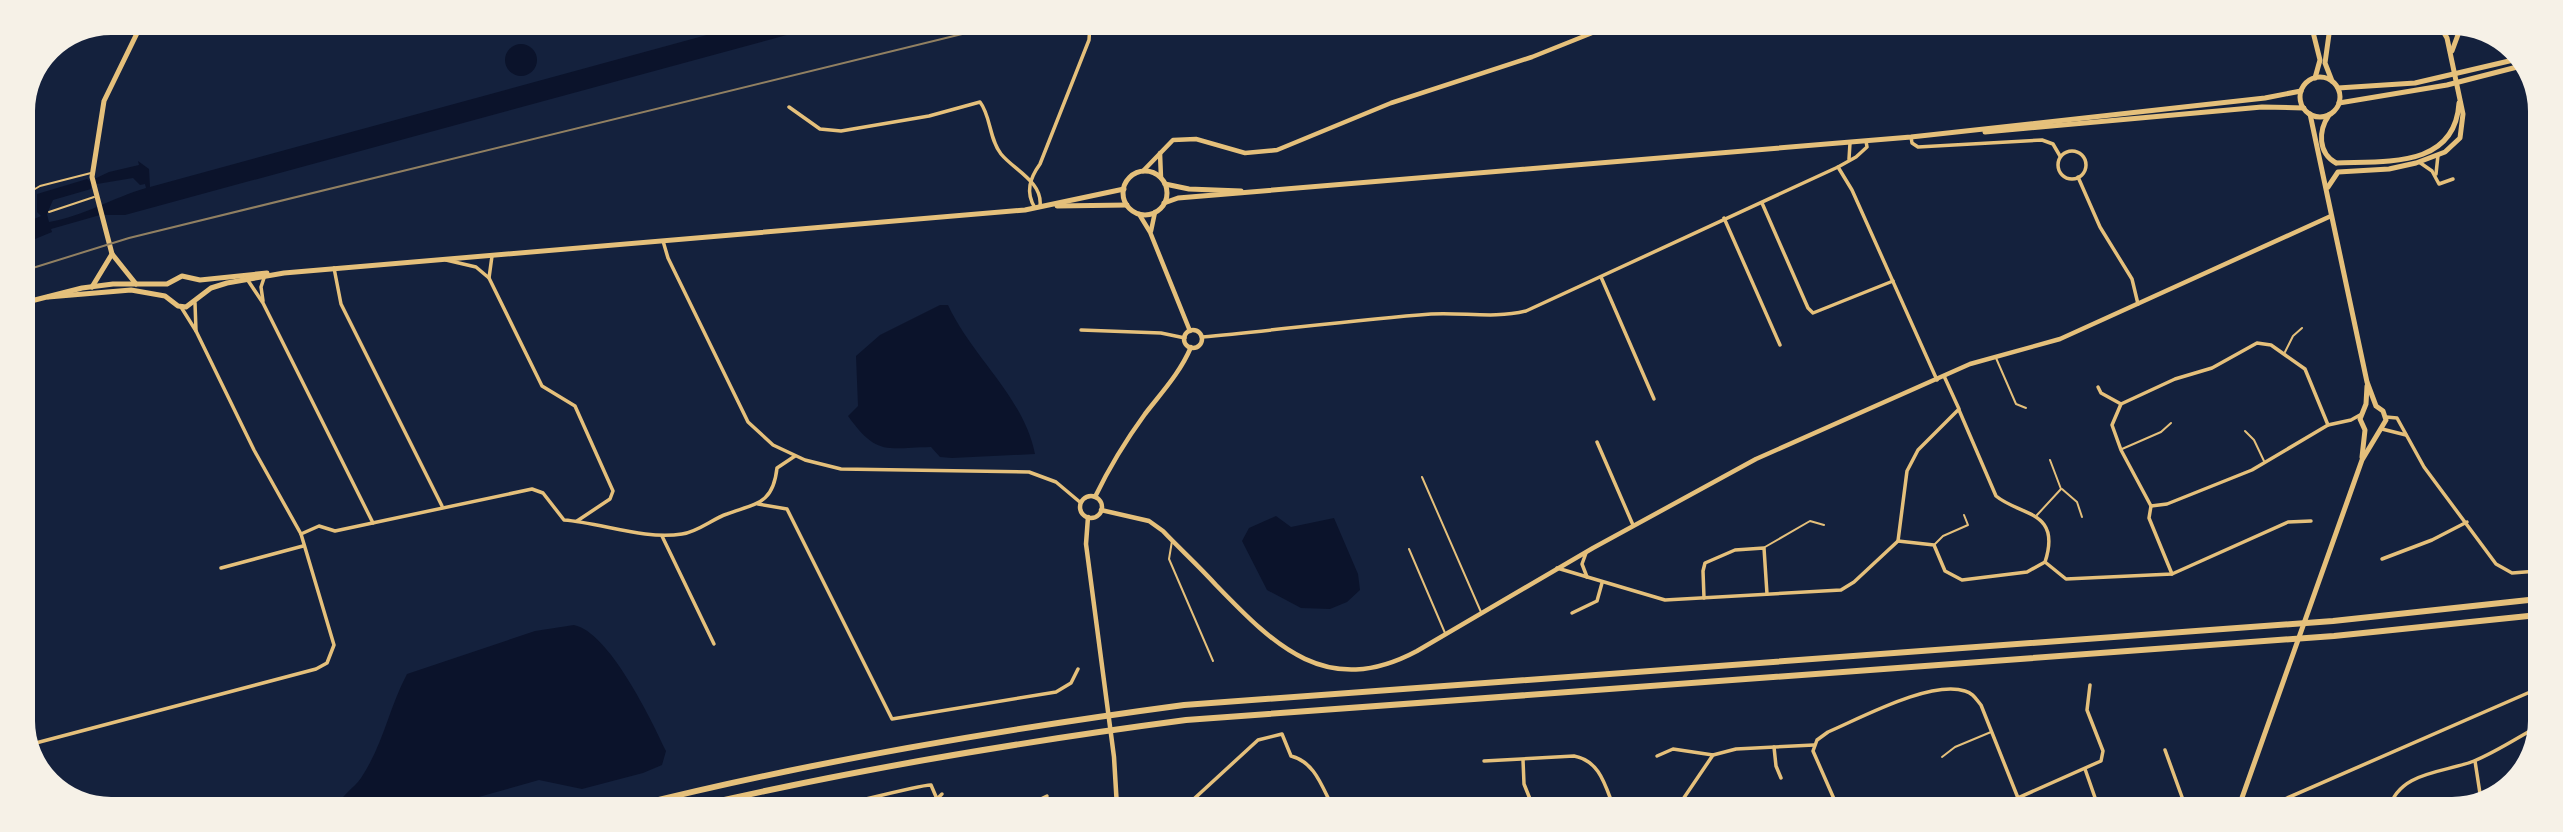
<svg xmlns="http://www.w3.org/2000/svg" width="2563" height="832" viewBox="0 0 2563 832" font-family="'Work Sans',sans-serif">
	<rect width="100%" height="100%" fill="#14213d"/>
	<g fill="#0b132b" fill-rule="evenodd">
		<path d="M747,24H827L125,215H100L51,229L52,232L23,244V224L41,216L37,212V194L87,179L90,181L109,172L139,165L138,161L149,169L150,187ZM133,178L140,185L145,184L146,188C112,198 84,216 49,222L47,214L53,200L91,189V185Z"/>
		<circle cx="521" cy="60" r="16"/>
		<path d="M940,305H948C972,357 1024,397 1035,454L952,458L940,457L931,447C885,448 877,456 848,416L858,406L856,356L880,335Z"/>
		<polygon points="1276,516 1291,527 1334,518 1358,574 1360,590 1347,602 1330,609 1301,608 1267,590 1242,541 1249,528"/>
		<path d="M574,625C609,632 651,719 666,751L662,765L643,773L582,789L539,780L443,807L337,806C341,796 354,788 361,778C383,745 389,708 407,674L535,631Z"/>
	</g>
	<g fill="none" stroke-linecap="round" stroke-linejoin="round">
		<g stroke="#e5c07b" stroke-width="2">
			<polyline points="23,196 40,186 91,173"/>
			<polyline points="49,212 94,197"/>
			<polyline points="2285,352 2293,336 2302,328"/>
			<polyline points="1996,358 2016,404 2026,408"/>
			<polyline points="2245,431 2254,440 2264,461"/>
			<polyline points="2122,449 2161,432 2171,423"/>
			<polyline points="1422,477 1481,612"/>
			<polyline points="2062,489 2077,502 2082,517"/>
			<polyline points="2037,515 2061,489 2050,460"/>
			<polyline points="1172,541 1169,559 1213,661"/>
			<polyline points="1935,544 1943,536 1968,525 1964,515"/>
			<polyline points="1765,547 1810,521 1824,525"/>
			<polyline points="1409,549 1445,633"/>
			<polyline points="1942,757 1955,747 1991,732"/>
		</g>
		<g stroke="#e5c07b" stroke-width="3.5">
			<polyline points="2466,29 2477,27"/>
			<path d="M789,107L820,129L841,131L929,116L980,102C991,116 989,139 1001,154C1014,170 1043,182 1040,206"/>
			<polyline points="1911,137 1912,143 1918,147 2042,140 2053,144 2060,156"/>
			<circle cx="2072" cy="165" r="14"/>
			<polyline points="1849,159 1850,143"/>
			<polyline points="2419,162 2432,171 2439,184 2453,179"/>
			<polyline points="1838,167 1852,190 1937,380"/>
			<polyline points="2436,174 2438,155"/>
			<polyline points="2078,177 2100,227 2132,279 2138,304"/>
			<polyline points="1762,203 1808,308 1813,313 1893,281"/>
			<path d="M1035,208C1025,192 1030,178 1040,164L1089,40L1090,24"/>
			<polyline points="1724,218 1780,345"/>
			<polyline points="663,241 668,258 748,422 773,445 805,460 841,469 1029,472 1056,482 1081,503"/>
			<polyline points="446,260 476,267 489,278 492,256"/>
			<polyline points="334,268 341,304 442,506"/>
			<polyline points="1601,277 1654,399"/>
			<polyline points="489,278 542,386 575,406 613,491 610,499 577,521"/>
			<polyline points="247,279 263,303 373,523"/>
			<polyline points="263,301 261,287 264,278"/>
			<polyline points="181,307 196,331 195,303"/>
			<polyline points="1081,330 1161,333 1185,338"/>
			<path d="M1202,337C1278,330 1354,320 1431,314C1463,312 1494,319 1526,311L1838,167L1856,157L1867,147L1866,141"/>
			<polyline points="2098,387 2101,393 2121,404"/>
			<polyline points="2386,417 2397,418 2424,467 2496,564 2512,573 2538,571"/>
			<polyline points="2382,429 2406,435"/>
			<polyline points="1597,442 1633,525"/>
			<polyline points="758,504 787,509 892,719 1056,692 1071,683 1078,669"/>
			<polyline points="2151,506 2167,504 2252,470 2328,425 2351,420 2360,415"/>
			<path d="M301,534L319,526L335,531L532,489L543,493L564,520C602,523 644,540 682,534C698,532 712,519 727,514C757,503 773,504 777,468L795,456"/>
			<polyline points="662,536 714,644"/>
			<path d="M1898,541L1934,545L1945,571L1962,580L2027,572L2045,562C2062,510 2020,516 1996,496L1959,410"/>
			<polyline points="1586,553 1582,564 1587,577"/>
			<polyline points="2382,559 2432,540 2467,522"/>
			<polyline points="2045,562 2066,579 2172,574 2288,522 2311,521"/>
			<polyline points="221,568 303,546"/>
			<polyline points="1557,568 1665,600 1841,590 1854,582 1898,541 1907,471 1918,450 1959,409 1944,376"/>
			<polyline points="2172,574 2149,518 2151,506 2121,450 2112,425 2121,404 2175,379 2212,368 2257,343 2271,345 2305,369 2328,425"/>
			<polyline points="1704,598 1703,571 1705,563 1735,550 1764,548 1767,594"/>
			<polyline points="1572,613 1597,601 1602,583"/>
			<polyline points="28,739 32,744 32,750"/>
			<polyline points="32,744 316,669 327,663 334,645 301,534 254,450 196,331"/>
			<polyline points="1774,747 1776,766 1781,778"/>
			<polyline points="2165,750 2182,797 2181,804 2172,809"/>
			<polyline points="1657,756 1673,749 1713,755"/>
			<polyline points="1523,760 1524,784 1530,799"/>
			<path d="M1484,761L1574,756C1600,761 1605,785 1614,808"/>
			<polyline points="2475,761 2481,800"/>
			<polyline points="2085,769 2099,809"/>
			<polyline points="2008,802 2011,809"/>
			<path d="M832,807C848,804 923,784 931,785L937,799"/>
			<polyline points="941,807 937,799 942,794"/>
			<polyline points="1024,807 1047,796"/>
			<path d="M1184,808L1258,740L1282,734L1291,756C1315,762 1322,787 1333,808"/>
			<polyline points="1677,808 1713,755 1736,749 1814,745"/>
			<path d="M1838,808L1813,751L1817,740L1828,732C1861,718 1930,680 1965,691C1973,693 1976,699 1981,705L2018,798"/>
			<polyline points="1993,809 2101,761 2103,751 2087,710 2090,685"/>
			<polyline points="2262,809 2537,689"/>
			<path d="M2389,809C2399,771 2444,773 2474,761C2496,752 2517,738 2537,727"/>
		</g>
		<g stroke="#e5c07b" stroke-width="4.5">
			<polyline points="1160,153 1161,178"/>
			<polyline points="1143,171 1173,140 1196,139 1245,153 1277,150 1391,103 1532,57 1612,25"/>
			<polyline points="1139,214 1150,232 1190,331"/>
			<polyline points="1151,231 1155,212"/>
			<circle cx="1193" cy="339" r="9"/>
			<circle cx="1091" cy="507" r="11"/>
			<path d="M1095,497C1109,468 1126,440 1145,414C1162,392 1180,373 1191,347"/>
			<path d="M1101,510L1149,521L1163,531C1180,549 1199,566 1216,585C1275,646 1327,699 1417,651L1593,548L1756,459L1970,364L2060,339L2331,216"/>
			<polyline points="1088,517 1086,544 1114,757 1117,807"/>
		</g>
		<g stroke="#e5c07b" stroke-width="5">
			<polyline points="2330,27 2325,63 2332,81"/>
			<polyline points="2312,28 2320,60 2315,78"/>
			<polyline points="2312,28 2321,30 2332,26"/>
			<polyline points="2444,30 2457,32 2466,26"/>
			<polyline points="2452,51 2459,32"/>
			<path d="M2329,115C2318,131 2318,153 2336,163"/>
			<path d="M2336,163C2384,161 2455,169 2459,103"/>
			<polyline points="2328,187 2338,172 2389,169 2416,163 2445,152 2460,138 2463,114 2447,38 2440,26"/>
			<polyline points="136,284 112,254 92,177 104,101 142,23"/>
			<polyline points="92,287 112,254"/>
			<polyline points="2362,457 2365,430 2360,419 2366,404 2367,386"/>
			<polyline points="2238,809 2362,460 2386,420 2383,411 2376,406 2367,382 2310,114"/>
		</g>
		<g stroke="#e5c07b" stroke-width="5">
			<circle cx="2320" cy="97" r="20"/>
			<polyline points="2338,88 2415,83 2522,58"/>
			<polyline points="2339,103 2447,85 2525,65"/>
			<polyline points="1985,132 2262,107 2304,108"/>
			<circle cx="1145" cy="193" r="22"/>
			<polyline points="1165,184 1189,189 1241,191"/>
			<polyline points="1164,203 1178,198 1911,137 2265,98 2301,91"/>
			<polyline points="1057,206 1127,205"/>
			<polyline points="48,297 131,290 165,296 178,306 186,307 211,288 227,283 284,273 1025,210 1124,189"/>
			<polyline points="23,303 82,288 113,284 167,284 182,276 200,280 267,273"/>
		</g>
		<g stroke="#e5c07b" stroke-width="6">
			<path d="M630,807C813,761 997,730 1184,705L2333,621L2538,599"/>
			<path d="M693,807C857,769 1019,742 1186,720L2334,636L2538,615"/>
		</g>
		<polyline stroke="#918062" stroke-width="2" points="23,271 129,238 1003,24"/>
	</g>
	<path d="M0 0H2563V832H0ZM111 35H2452A76 76 0 0 1 2528 111V721A76 76 0 0 1 2452 797H111A76 76 0 0 1 35 721V111A76 76 0 0 1 111 35Z" fill="#f6f1e7" fill-rule="evenodd"/>
</svg>
